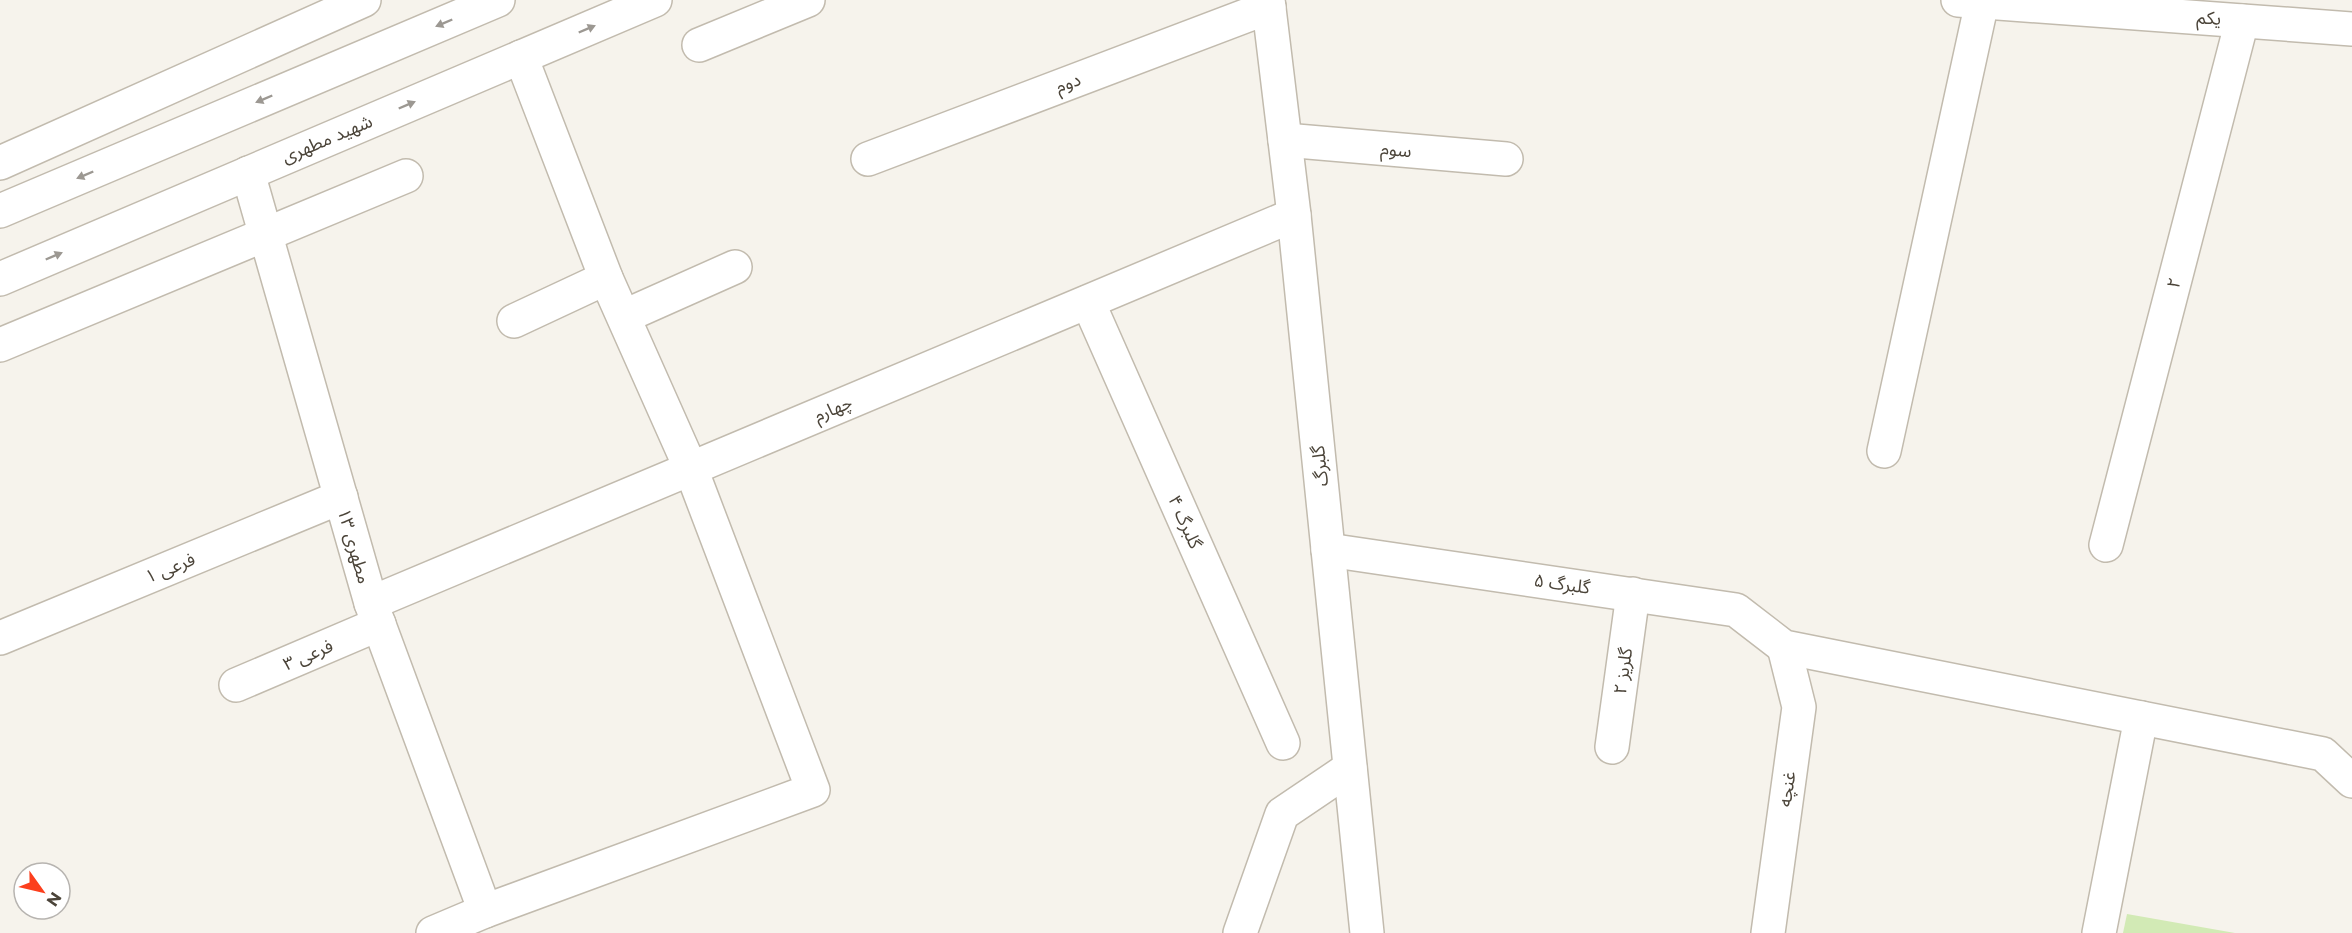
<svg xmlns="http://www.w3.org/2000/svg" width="2352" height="933" viewBox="0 0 2352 933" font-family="Montserrat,'Noto Sans Arabic',sans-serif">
	<rect width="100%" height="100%" fill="#f6f3ec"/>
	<polygon fill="#d2eab5" points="2127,914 2235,933 2123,933"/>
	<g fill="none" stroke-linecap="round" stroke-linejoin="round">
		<g stroke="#c2bbae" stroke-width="36">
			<g id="minor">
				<polyline points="1268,0 1294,215 1367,933"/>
				<polyline points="1958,0 2352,29"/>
				<polyline points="699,45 808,0"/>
				<polyline points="1285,140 1506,159"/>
				<polyline points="868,159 1269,7"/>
				<polyline points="0,163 364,0"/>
				<polyline points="248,173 371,603 485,911"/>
				<polyline points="0,211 498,0"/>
				<polyline points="0,279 655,0"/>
				<polyline points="1088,302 1283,743"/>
				<polyline points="625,316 735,267"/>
				<polyline points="514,321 606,278"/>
				<polyline points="0,345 406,176"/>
				<polyline points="1884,451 1982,2"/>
				<polyline points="2106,545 2242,21"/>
				<polyline points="1328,550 1736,610 1784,647 2323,754 2352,781"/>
				<polyline points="371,603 1294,215"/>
				<polyline points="0,638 341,497"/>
				<polyline points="236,685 379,624"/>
				<polyline points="1612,747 1633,594"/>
				<polyline points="433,933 485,911 813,790 691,469 606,278 521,57"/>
				<polyline points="1240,933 1282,814 1350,768"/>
				<polyline points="1768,933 1799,707 1784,647"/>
				<polyline points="2099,933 2141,718"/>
			</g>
		</g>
		<use href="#minor" stroke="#fff" stroke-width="33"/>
	</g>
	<defs><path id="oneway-solid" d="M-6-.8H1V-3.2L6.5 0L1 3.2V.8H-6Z" transform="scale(1.5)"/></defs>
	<g fill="#9c9892">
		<use href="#oneway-solid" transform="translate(444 23) rotate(157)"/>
		<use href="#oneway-solid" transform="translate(587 29) rotate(-23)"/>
		<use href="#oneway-solid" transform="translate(264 99) rotate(157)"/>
		<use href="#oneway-solid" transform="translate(407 105) rotate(-23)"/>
		<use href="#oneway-solid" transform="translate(85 175) rotate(157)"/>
		<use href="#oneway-solid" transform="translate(54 256) rotate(-23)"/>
	</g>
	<g text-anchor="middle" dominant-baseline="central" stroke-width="4.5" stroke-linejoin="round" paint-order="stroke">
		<g font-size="18" fill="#4b4439" stroke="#fff">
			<text transform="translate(2209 18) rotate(4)">یکم</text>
			<text transform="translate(1068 83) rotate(-21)">دوم</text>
			<text transform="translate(327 139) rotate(-23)">شهید مطهری</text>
			<text transform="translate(1396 150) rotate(5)">سوم</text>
			<text transform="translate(2174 283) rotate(-75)">۲</text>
			<text transform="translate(833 409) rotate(-23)">چهارم</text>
			<text transform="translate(1320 466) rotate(-96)">گلبرگ</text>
			<text transform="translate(1185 522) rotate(66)">گلبرگ ۴</text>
			<text transform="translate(354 546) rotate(74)">مطهری ۱۳</text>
			<text transform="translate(170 568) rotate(-22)">فرعی ۱</text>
			<text transform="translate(1562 584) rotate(8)">گلبرگ ۵</text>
			<text transform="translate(308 655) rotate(-23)">فرعی ۳</text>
			<text transform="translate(1623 671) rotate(-82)">گلریز ۲</text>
			<text transform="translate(1787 789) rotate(-82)">غنچه</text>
		</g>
	</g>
	<g transform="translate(42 891) rotate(124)"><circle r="28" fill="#ffffff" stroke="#b7b4b0" stroke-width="1.5"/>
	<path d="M0-4.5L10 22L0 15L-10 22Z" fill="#fc3f1d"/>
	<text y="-9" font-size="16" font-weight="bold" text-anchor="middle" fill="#4b4439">N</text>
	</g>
</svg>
